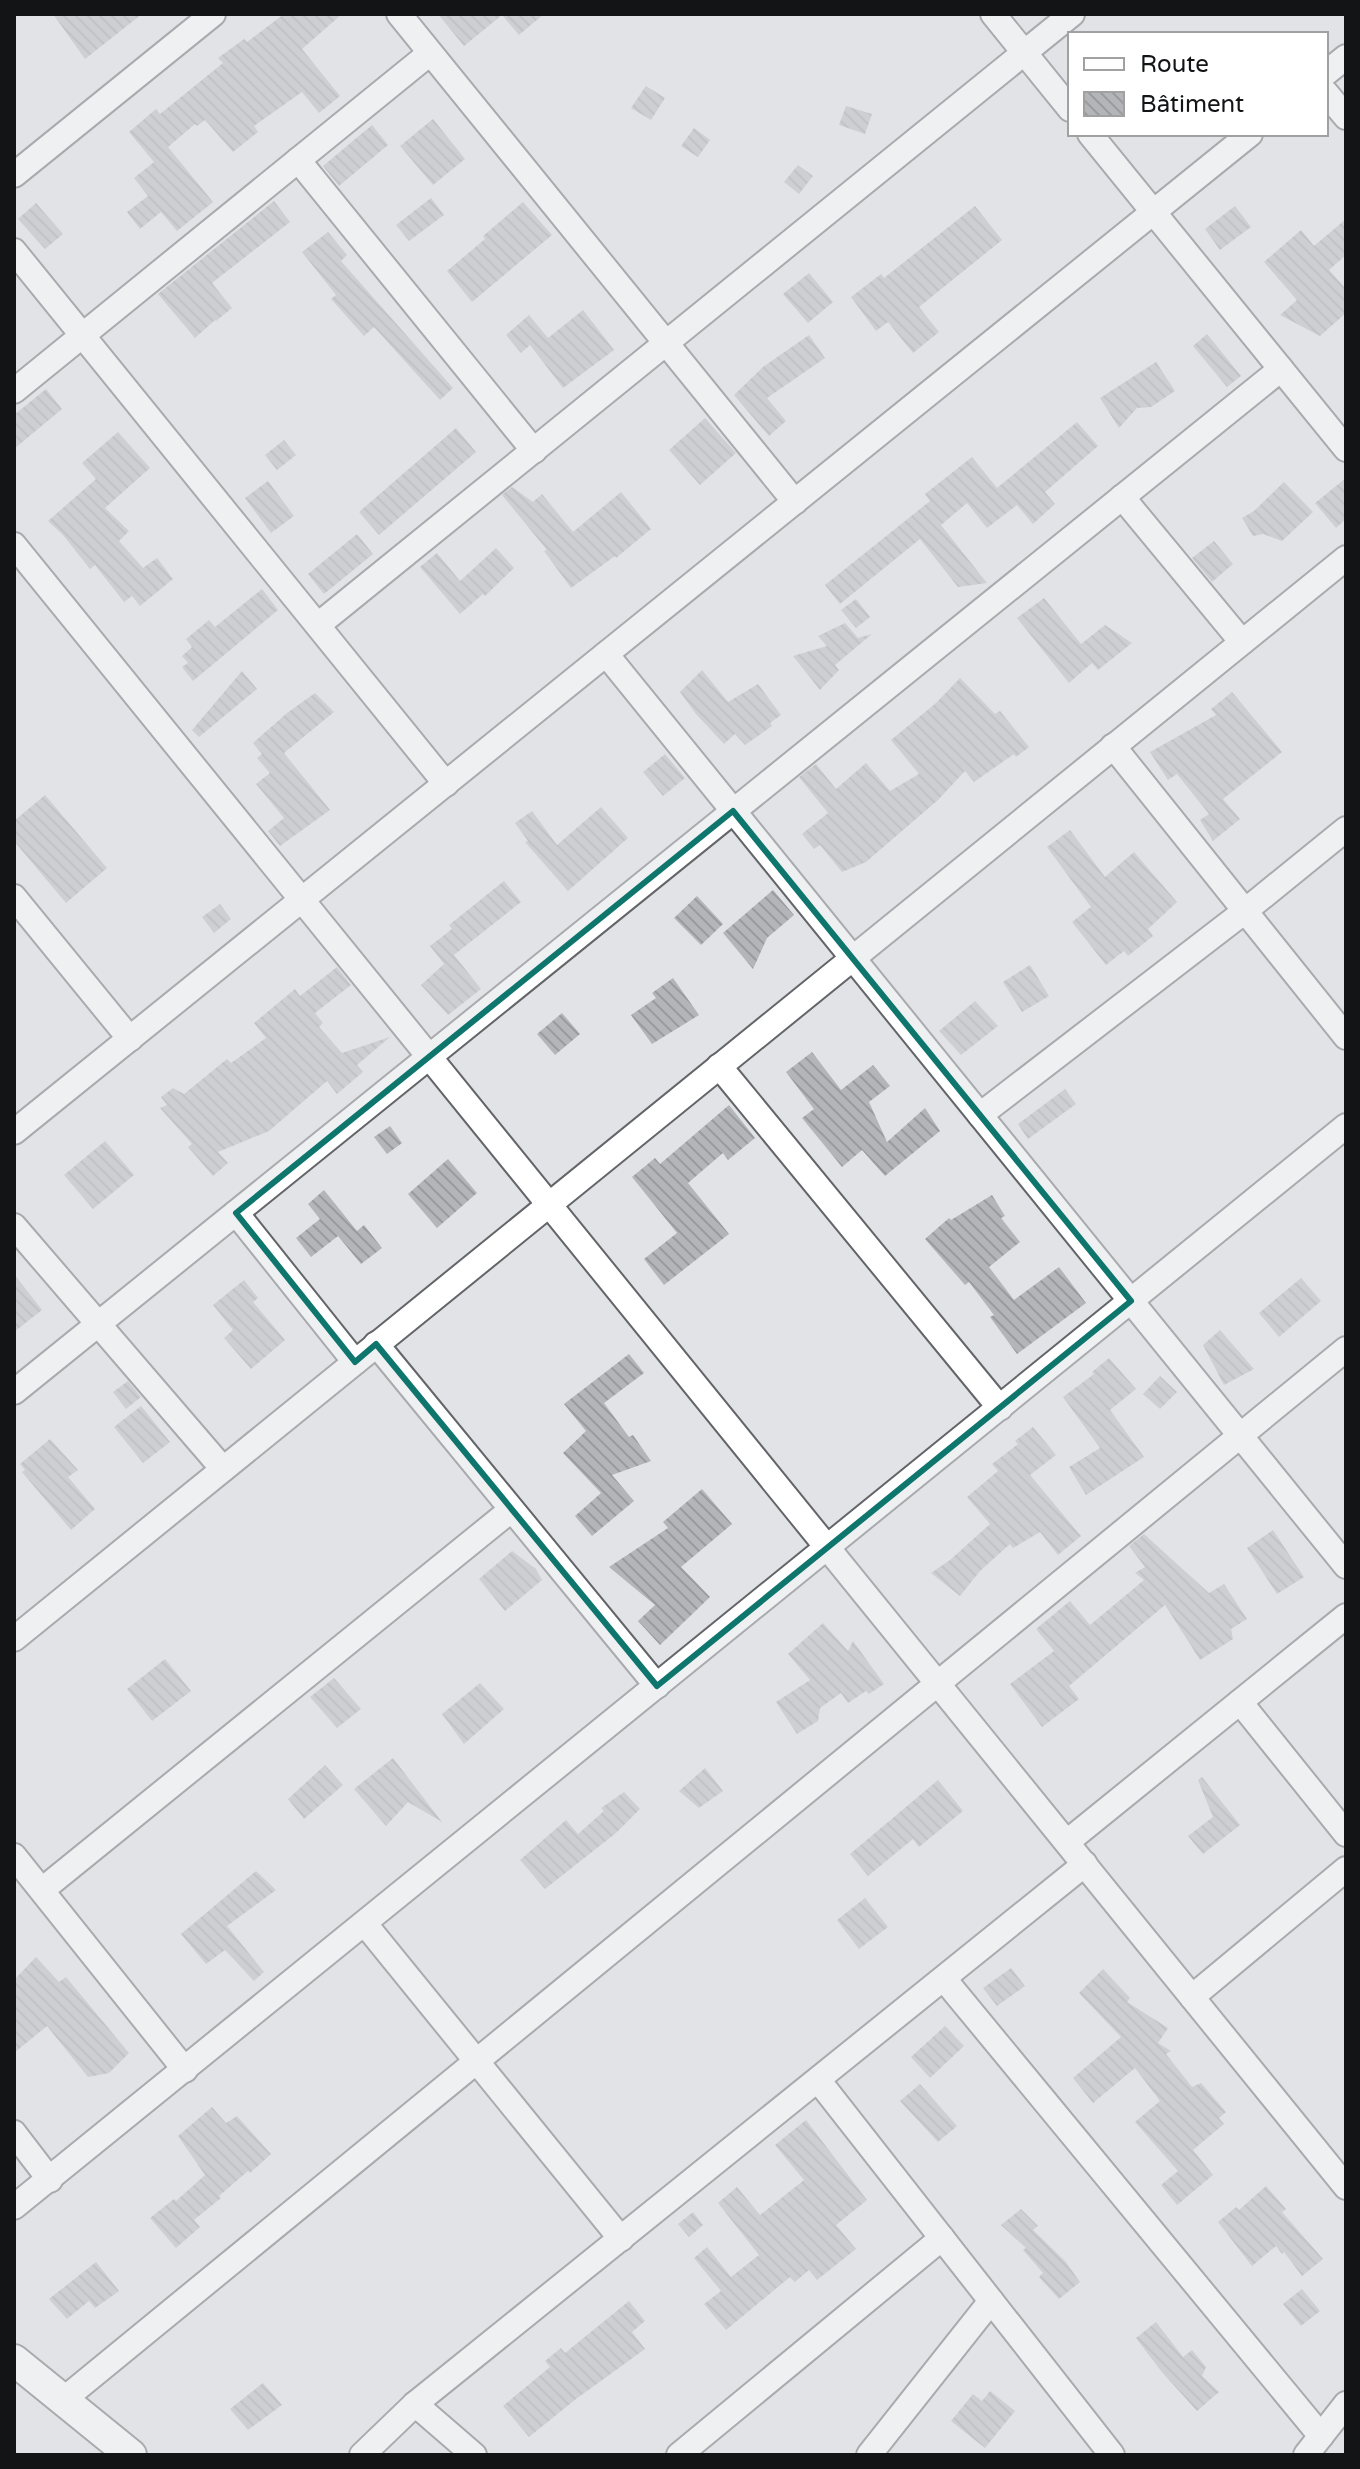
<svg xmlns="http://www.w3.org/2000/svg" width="1360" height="2469" viewBox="0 0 1360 2469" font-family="'Varela Round',sans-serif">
	<defs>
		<pattern id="building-back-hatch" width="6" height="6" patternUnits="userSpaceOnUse" patternTransform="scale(2)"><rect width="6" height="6" fill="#b3b5b9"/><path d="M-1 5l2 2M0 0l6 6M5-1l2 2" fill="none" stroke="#999b9e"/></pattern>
	</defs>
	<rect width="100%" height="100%" fill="#e1e3e7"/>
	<g fill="url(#building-back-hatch)">
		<polygon points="53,14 142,14 85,59"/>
		<polygon points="284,14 342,14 302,49 340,96 319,113 302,92 254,126 258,132 233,152 205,120 197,126 195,124 168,147 213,202 177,231 161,212 140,229 127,212 148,196 134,178 154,162 129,132 156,109 160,114 223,63 218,58 244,39 247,42"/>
		<polygon points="438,14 544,14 519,35 502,15 464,46"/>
		<polygon points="646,86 665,98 651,120 631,108"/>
		<polygon points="846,106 872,114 865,134 839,125"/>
		<polygon points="433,119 465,159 433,185 400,146"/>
		<polygon points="372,125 388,145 339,186 323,166"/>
		<polygon points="694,128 710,140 698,157 681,146"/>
		<polygon points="798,165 813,176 799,194 784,182"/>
		<polygon points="431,198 444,215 409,241 396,225"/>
		<polygon points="274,201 290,222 212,283 232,308 216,321 215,320 195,338 158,294"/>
		<polygon points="523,202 552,235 472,302 447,271 485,239 483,236"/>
		<polygon points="36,203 63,234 45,249 18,219"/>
		<polygon points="975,206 1002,240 919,307 939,332 913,353 888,322 876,331 851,297 881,274 884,278"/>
		<polygon points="1235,206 1251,227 1220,250 1205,229"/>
		<polygon points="1346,219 1346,255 1329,270 1346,289 1346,313 1320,336 1280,315 1297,300 1264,262 1301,230 1314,246"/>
		<polygon points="328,232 347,255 341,261 453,388 440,400 374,327 364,336 331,299 336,295 302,252"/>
		<polygon points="809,273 833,302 808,323 783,294"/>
		<polygon points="583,310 614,350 563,388 530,345 521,353 506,335 529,315 548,338"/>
		<polygon points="1207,334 1241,376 1227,387 1193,346"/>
		<polygon points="809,335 825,358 767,398 786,421 769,436 734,395 763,367"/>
		<polygon points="1156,362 1175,391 1151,407 1137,408 1119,428 1100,398"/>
		<polygon points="46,389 62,409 14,449 14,415"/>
		<polygon points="705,418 736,453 700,485 669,450"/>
		<polygon points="1077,422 1098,446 1045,492 1055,504 1033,524 1017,505 987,528 967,503 941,525 987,583 958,587 920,539 840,604 825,585 930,501 925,494 972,457 997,488"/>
		<polygon points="456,428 476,452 379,535 359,512"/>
		<polygon points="118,432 150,468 105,508 129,531 119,541 143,568 157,558 173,579 140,606 132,596 124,602 95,565 90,569 63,535 48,521 96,479 82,463"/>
		<polygon points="284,440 296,455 277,470 265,455"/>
		<polygon points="1346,478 1346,519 1336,528 1315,503"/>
		<polygon points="268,481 294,516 271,533 245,498"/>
		<polygon points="1284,482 1313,512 1282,541 1263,534 1253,536 1242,518 1254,511"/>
		<polygon points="512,487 533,502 542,494 573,532 621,492 651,529 616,558 615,556 571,588 544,551 547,550 502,495"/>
		<polygon points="357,534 373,554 324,594 308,574"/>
		<polygon points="1214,541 1233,564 1212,582 1192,558"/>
		<polygon points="496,548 514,568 485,596 483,594 460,614 420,567 437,553 460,581"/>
		<polygon points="262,589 278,610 193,681 182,667 188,663 182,656 192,647 186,639 209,620 215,627"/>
		<polygon points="1044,598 1081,644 1105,625 1132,643 1098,670 1092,663 1069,683 1017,618"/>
		<polygon points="856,599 870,617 856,628 841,610"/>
		<polygon points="845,623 858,638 872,634 835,665 839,670 820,690 793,656 827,646 818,636"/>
		<polygon points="702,670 728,702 758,684 781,715 770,723 772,726 745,745 735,734 724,744 696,714 680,692"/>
		<polygon points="242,671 257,689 199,737 192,730"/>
		<polygon points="960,678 995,714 1000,711 1029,747 1016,757 1014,754 974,782 965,771 938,800 866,862 842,872 820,845 814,849 802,834 828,813 799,777 816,764 836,789 866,763 890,791 919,774 891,740 936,703"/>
		<polygon points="1232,692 1282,752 1223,799 1240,819 1213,841 1200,820 1209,814 1177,774 1168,780 1150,752 1216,715 1211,709"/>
		<polygon points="315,693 334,712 284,753 330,810 280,846 268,831 284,818 256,784 270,773 257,758 262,754 253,743 287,713"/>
		<polygon points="665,754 685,778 663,796 643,772"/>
		<polygon points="45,795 107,868 66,903 14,841 14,821"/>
		<polygon points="601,807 628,838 568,891 525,842 528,841 515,823 532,811 557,845"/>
		<polygon points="1070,830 1105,877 1134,852 1177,902 1148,929 1153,936 1128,956 1124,951 1106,965 1072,922 1091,907 1047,847"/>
		<polygon points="504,881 521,902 454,955 481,989 448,1015 421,985 444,964 430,946 452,929 449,925"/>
		<polygon points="773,890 794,915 767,938 753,969 723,933"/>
		<polygon points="697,896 723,924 701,945 674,918"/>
		<polygon points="220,904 231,919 214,933 202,917"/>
		<polygon points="1030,965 1049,996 1022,1012 1003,982"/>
		<polygon points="337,967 351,985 315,1013 323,1023 319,1027 342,1053 390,1037 357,1065 363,1072 337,1094 327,1081 269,1131 218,1152 228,1163 213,1176 188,1147 192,1144 160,1108 167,1105 161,1097 173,1088 184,1094 227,1059 231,1063 266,1038 254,1023 295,989 300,996"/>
		<polygon points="673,978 699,1015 652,1044 631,1015 656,998 652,993"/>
		<polygon points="975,1001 998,1026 961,1055 939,1031"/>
		<polygon points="562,1013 580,1034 555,1055 537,1034"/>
		<polygon points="812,1052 841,1090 873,1065 890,1086 869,1102 887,1142 925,1108 940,1131 885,1176 862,1150 842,1167 802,1118 814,1109 786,1072"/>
		<polygon points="1065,1089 1076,1104 1028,1139 1018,1124"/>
		<polygon points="729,1105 755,1138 728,1160 723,1153 688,1183 729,1234 664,1285 644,1259 677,1233 632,1177 655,1158 660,1164"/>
		<polygon points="390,1126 402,1143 387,1154 374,1137"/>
		<polygon points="105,1141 134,1175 93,1209 64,1175"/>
		<polygon points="448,1159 477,1193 437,1228 408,1194"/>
		<polygon points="324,1190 357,1231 364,1225 382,1248 361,1264 338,1236 311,1257 296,1238 320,1219 308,1204"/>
		<polygon points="992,1195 1005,1216 1001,1218 1020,1242 989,1267 1014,1300 1059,1267 1086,1303 1017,1354 990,1317 994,1315 969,1282 965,1285 925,1239 949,1218 951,1220"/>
		<polygon points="14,1274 42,1310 14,1332"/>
		<polygon points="1301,1278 1321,1301 1279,1337 1259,1313"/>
		<polygon points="244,1280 258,1298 253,1302 285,1340 251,1369 224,1338 233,1330 213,1305"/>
		<polygon points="1220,1330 1254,1369 1224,1385 1203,1345"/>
		<polygon points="629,1354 644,1373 604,1403 629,1437 633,1435 651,1461 612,1475 634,1501 592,1536 575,1516 601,1493 563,1453 586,1431 564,1404"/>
		<polygon points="1109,1358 1136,1389 1110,1410 1144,1457 1086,1495 1069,1467 1100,1448 1063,1397 1094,1374 1092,1372"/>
		<polygon points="1160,1376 1177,1392 1160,1409 1143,1394"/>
		<polygon points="128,1381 141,1397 126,1409 113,1392"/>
		<polygon points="141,1406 170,1442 143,1463 114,1427"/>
		<polygon points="1033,1427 1056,1455 1030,1475 1081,1536 1058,1555 1040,1532 1013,1548 1010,1544 980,1571 960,1596 931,1573 950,1560 990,1524 967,1497 998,1471 992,1464 1018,1444 1015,1441"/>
		<polygon points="50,1439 78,1470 68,1477 95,1509 71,1530 22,1472 25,1470 20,1464"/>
		<polygon points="702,1489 732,1524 681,1567 710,1597 660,1645 638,1621 655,1605 609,1567 668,1528 663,1522"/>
		<polygon points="1273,1530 1304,1577 1277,1594 1247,1548"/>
		<polygon points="1144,1534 1209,1593 1224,1584 1247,1619 1231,1629 1233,1639 1200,1660 1165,1605 1069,1686 1079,1699 1042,1727 1010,1684 1054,1651 1036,1629 1070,1601 1090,1625 1144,1580 1135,1573 1145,1567 1129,1546"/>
		<polygon points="512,1551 536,1569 542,1580 505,1611 479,1579"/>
		<polygon points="823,1623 848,1651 853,1641 884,1684 869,1694 866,1691 848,1703 841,1693 820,1708 818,1721 797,1734 776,1702 810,1680 788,1654"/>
		<polygon points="165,1659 191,1691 152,1721 127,1689"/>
		<polygon points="334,1678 361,1709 337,1728 310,1697"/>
		<polygon points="480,1683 504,1709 464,1744 442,1714"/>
		<polygon points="393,1758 442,1822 408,1802 386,1826 354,1789"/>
		<polygon points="325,1765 343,1785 304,1819 288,1799"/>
		<polygon points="705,1768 723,1791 699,1808 679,1791"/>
		<polygon points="1202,1777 1240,1825 1203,1854 1188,1836 1213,1817 1198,1780"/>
		<polygon points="938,1780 963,1811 919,1847 913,1839 868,1876 850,1854"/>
		<polygon points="624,1792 640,1809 616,1833 545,1889 520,1860 566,1820 578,1834 604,1811 601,1808"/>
		<polygon points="256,1871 276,1890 227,1926 264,1972 254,1981 225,1950 206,1964 181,1934"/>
		<polygon points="865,1898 888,1927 859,1949 837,1920"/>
		<polygon points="36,1957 59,1982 66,1977 129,2053 109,2073 88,2077 47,2026 14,2053 14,1980"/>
		<polygon points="1011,1968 1025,1986 997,2006 983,1988"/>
		<polygon points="1103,1969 1130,1998 1127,2002 1168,2028 1158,2043 1171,2051 1166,2054 1192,2087 1201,2083 1226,2112 1219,2118 1224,2124 1193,2150 1213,2175 1177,2205 1161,2185 1178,2171 1135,2122 1160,2101 1135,2068 1093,2103 1073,2078 1121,2037 1079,1993"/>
		<polygon points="945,2026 964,2046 930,2078 911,2057"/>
		<polygon points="920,2084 957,2126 938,2142 900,2101"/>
		<polygon points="212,2107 226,2123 237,2116 271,2154 250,2173 248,2171 219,2196 221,2198 194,2220 200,2227 176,2248 150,2218 174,2199 176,2201 205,2175 178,2136"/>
		<polygon points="806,2120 867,2200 836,2225 856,2249 817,2280 809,2270 795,2282 790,2277 726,2330 704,2304 721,2291 694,2258 707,2247 731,2277 759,2255 718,2203 737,2187 760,2215 804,2180 775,2145"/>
		<polygon points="1266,2186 1286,2209 1282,2212 1323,2259 1302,2276 1284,2252 1282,2254 1276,2246 1252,2266 1218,2222 1236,2207 1239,2210"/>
		<polygon points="1021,2209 1038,2226 1033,2230 1065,2261 1080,2282 1059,2299 1039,2277 1043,2273 1023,2250 1026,2248 1001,2225"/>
		<polygon points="693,2212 703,2225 689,2237 678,2224"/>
		<polygon points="96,2262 119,2291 95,2308 89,2301 67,2319 49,2299"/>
		<polygon points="1302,2289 1320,2311 1301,2326 1283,2304"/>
		<polygon points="629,2301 645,2321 632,2332 645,2349 576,2399 529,2437 503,2406 550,2367 545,2361 561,2348 565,2353"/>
		<polygon points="1156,2322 1183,2357 1192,2350 1206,2367 1202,2376 1219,2392 1197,2411 1161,2371 1136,2338"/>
		<polygon points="263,2383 282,2405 248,2430 230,2409"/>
		<polygon points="990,2391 1015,2411 985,2448 951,2421 973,2394 982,2401"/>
	</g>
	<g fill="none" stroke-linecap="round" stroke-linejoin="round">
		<g stroke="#646569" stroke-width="28">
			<g id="minor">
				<polyline points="399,14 795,502"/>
				<polyline points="993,14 1070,109"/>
				<polyline points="1326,73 1346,57"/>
				<polyline points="1326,93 1346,117"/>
				<polyline points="1090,134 1346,449"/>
				<polyline points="298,160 534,451"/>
				<polyline points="14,175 213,14"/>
				<polyline points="14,251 446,784"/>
				<polyline points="14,391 430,53"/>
				<polyline points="1122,497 1242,642"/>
				<polyline points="14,545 1346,2187"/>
				<polyline points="318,625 1072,14"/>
				<polyline points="606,654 1346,1566"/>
				<polyline points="1113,746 1346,1037"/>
				<polyline points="14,897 130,1039"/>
				<polyline points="719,1066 1000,1408"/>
				<polyline points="980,1115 1245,911 1346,829"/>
				<polyline points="14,1132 1250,134"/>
				<polyline points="236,1213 355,1362"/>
				<polyline points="14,1226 223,1469"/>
				<polyline points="376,1344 657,1686"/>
				<polyline points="14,1392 1281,369"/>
				<polyline points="14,1639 1346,558"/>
				<polyline points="1240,1702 1346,1834"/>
				<polyline points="1067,1842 1346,1616"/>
				<polyline points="14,1856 185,2070"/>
				<polyline points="42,1890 511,1510"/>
				<polyline points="365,1924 621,2239"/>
				<polyline points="944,1979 1321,2436"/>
				<polyline points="1192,1997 1346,1869"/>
				<polyline points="818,2080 1112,2455"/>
				<polyline points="14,2133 50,2180"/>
				<polyline points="14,2207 1346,1126"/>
				<polyline points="63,2400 1346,1349"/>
				<polyline points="415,2404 474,2455"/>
				<polyline points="362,2455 415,2404 1085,1864"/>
				<polyline points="679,2455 942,2238"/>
				<polyline points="869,2455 991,2301"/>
				<polyline points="1306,2455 1346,2404"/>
			</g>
		</g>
		<g stroke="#646569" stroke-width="34">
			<polyline id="tertiary" points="14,2360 131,2455"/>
		</g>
		<use href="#minor" stroke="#fff" stroke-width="24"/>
		<use href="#tertiary" stroke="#fff" stroke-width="30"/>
	</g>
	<path d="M0 0H1360V2469H0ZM733,811L1131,1301L657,1686L376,1344L355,1362L236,1213Z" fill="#e1e3e7" fill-opacity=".55" fill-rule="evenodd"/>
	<path fill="none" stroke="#0f766e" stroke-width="6" stroke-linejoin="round" d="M733,811L1131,1301L657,1686L376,1344L355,1362L236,1213Z"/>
	<rect width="1360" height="2469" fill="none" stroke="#131416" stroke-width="32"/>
	<rect x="1068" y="32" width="260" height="104" fill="#ffffff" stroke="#a1a1a2" stroke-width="2"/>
	<rect x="1084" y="58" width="40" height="12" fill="#ffffff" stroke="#a1a1a2" stroke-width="2"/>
	<text x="1140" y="72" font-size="24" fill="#131416">Route</text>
	<rect x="1084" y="92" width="40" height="24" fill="url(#building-back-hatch)" stroke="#a1a1a2" stroke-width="2"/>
	<text x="1140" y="112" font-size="24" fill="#131416">Bâtiment</text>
</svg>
